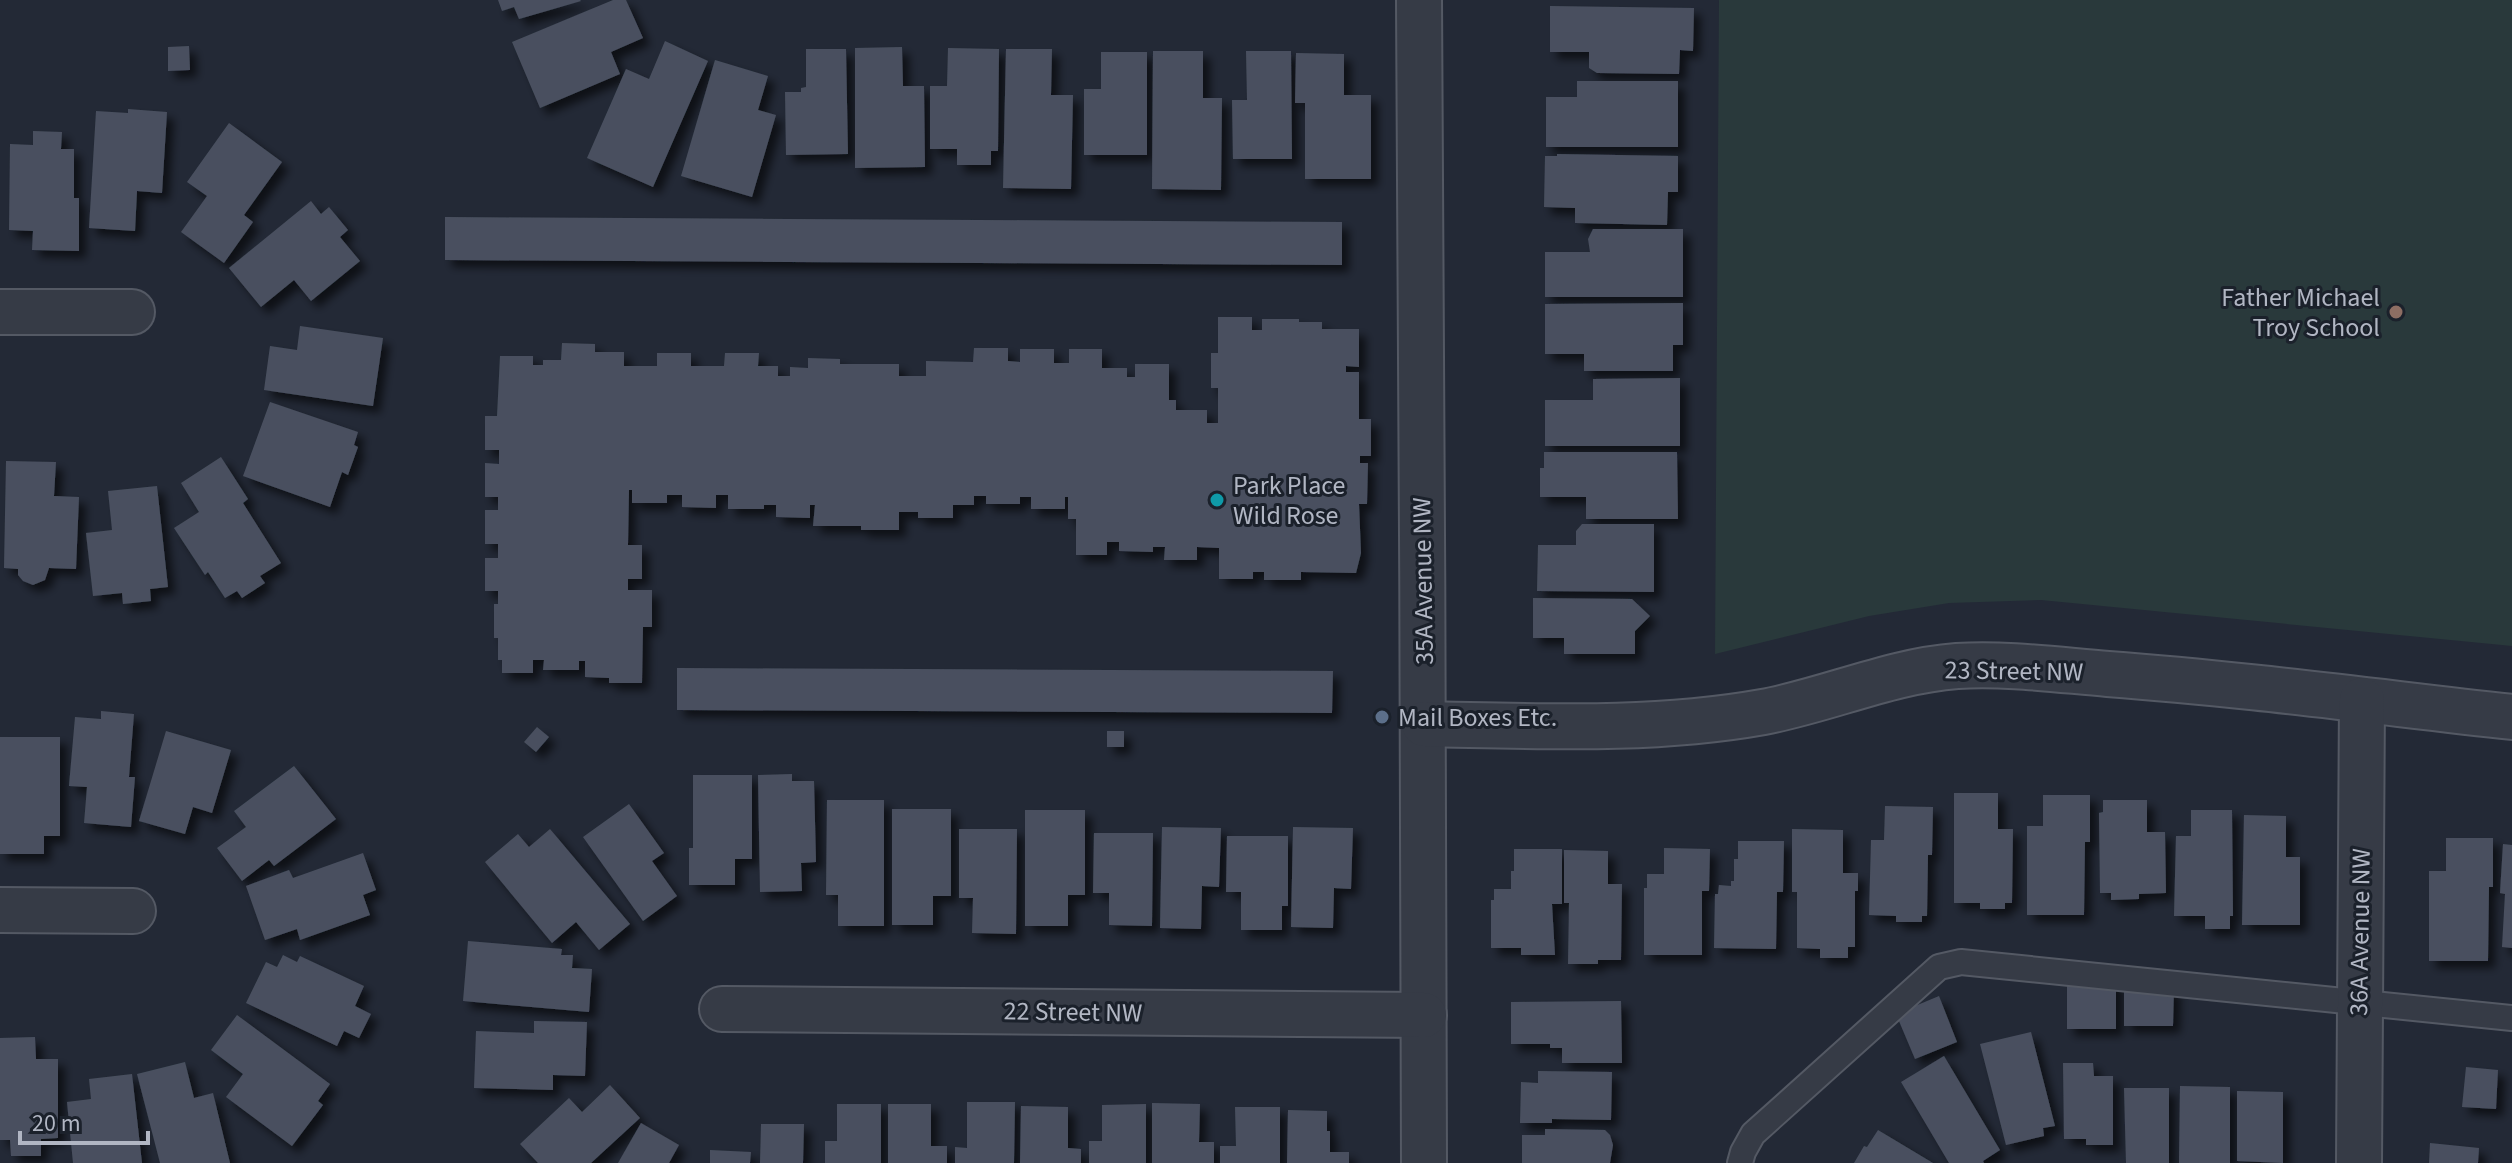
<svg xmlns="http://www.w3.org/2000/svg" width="2512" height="1163" viewBox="0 0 2512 1163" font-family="'Source Sans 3',sans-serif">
	<defs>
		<filter id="shadow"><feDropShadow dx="7" dy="7" stdDeviation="4" flood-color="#0009"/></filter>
	</defs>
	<rect width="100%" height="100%" fill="#232936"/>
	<polygon fill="#29393b" points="1719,0 2512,0 2512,646 2041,600 1949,603 1869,616 1715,654"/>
	<g fill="#49505f" filter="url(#shadow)">
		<polygon points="498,0 580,0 581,1 519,19 514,7 502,11"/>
		<polygon points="613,0 626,0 643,38 611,52 620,74 540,108 512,42"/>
		<polygon points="1550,6 1694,8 1693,51 1680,50 1679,74 1597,73 1589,68 1589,52 1550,52"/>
		<polygon points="665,41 708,61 653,187 587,158 626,69 649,79"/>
		<polygon points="189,46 190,70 168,71 168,47"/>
		<polygon points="902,47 903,86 924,86 925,167 855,168 855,48"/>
		<polygon points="948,48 999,49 998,151 991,151 991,165 957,165 957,149 930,149 930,86 947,86"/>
		<polygon points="806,49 846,49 848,154 786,155 785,92 801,92 801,88 806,87"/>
		<polygon points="1006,49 1052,49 1051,95 1073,95 1071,189 1003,188"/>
		<polygon points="1153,51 1203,51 1203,98 1222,98 1221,190 1152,189"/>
		<polygon points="1246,51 1291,51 1292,159 1233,159 1232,100 1247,100"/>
		<polygon points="1101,52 1147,52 1147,155 1084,155 1084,89 1101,89"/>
		<polygon points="1296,53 1344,54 1344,95 1371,95 1371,179 1305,179 1305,103 1295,103"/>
		<polygon points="715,60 768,76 758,110 776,115 752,197 681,176"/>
		<polygon points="1577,81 1678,81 1678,147 1546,147 1546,97 1577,97"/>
		<polygon points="128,109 167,112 162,193 137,191 135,231 89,228 96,111 128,113"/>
		<polygon points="229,123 282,162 244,215 253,222 224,263 181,232 207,196 187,182"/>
		<polygon points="33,131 62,132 61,149 74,149 74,198 79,198 79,251 32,250 33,231 9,230 10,144 33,145"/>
		<polygon points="1557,154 1678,156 1678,192 1668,192 1667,225 1575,223 1575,208 1544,207 1545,156 1557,156"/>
		<polygon points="311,201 321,214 329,207 348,230 340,237 360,261 311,301 294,280 261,307 229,268"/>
		<polygon points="445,217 1342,222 1342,265 445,260"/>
		<polygon points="1593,229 1683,229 1683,297 1545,297 1545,252 1590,252 1588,239"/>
		<polygon points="1683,303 1683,345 1673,345 1673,371 1584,371 1584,354 1545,354 1545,304"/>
		<polygon points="1218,317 1252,317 1252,330 1262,330 1262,319 1299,319 1299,322 1322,322 1322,329 1359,329 1359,367 1346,366 1346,372 1359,372 1359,419 1371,419 1371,456 1360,456 1360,463 1368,463 1367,504 1359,504 1361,553 1356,573 1301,572 1301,580 1264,580 1264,572 1253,572 1253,579 1219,579 1219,548 1197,547 1197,560 1164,560 1165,547 1153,547 1153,552 1119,551 1119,542 1107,542 1107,555 1076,555 1076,519 1068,519 1068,497 1065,497 1065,509 1031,509 1031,497 1020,497 1020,504 986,504 986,496 974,496 974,505 953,505 953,518 918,518 918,512 899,512 899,530 861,530 861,526 813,526 815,505 810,505 810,518 776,517 776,505 764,505 764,509 728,509 728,495 716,495 716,508 682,507 682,495 667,495 667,503 632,503 632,490 629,490 628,545 642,545 642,579 628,579 628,590 652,590 652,627 643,627 642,683 609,683 609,678 585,677 585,661 579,661 579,670 543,670 544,660 533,660 533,673 502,673 502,660 498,660 498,638 494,638 494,604 498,604 498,591 485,591 485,558 498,558 498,544 485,544 485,510 498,510 498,497 485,497 485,463 499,464 499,450 485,450 485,416 497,416 500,356 533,356 533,365 543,365 543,360 561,360 562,343 595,344 595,352 624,352 624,366 657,366 657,353 691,353 691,366 724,366 725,353 759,353 758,366 778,366 778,376 790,376 790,367 808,368 808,358 840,359 840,364 899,364 899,376 926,376 926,361 973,362 974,348 1008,348 1008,361 1020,362 1020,349 1054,349 1054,363 1069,363 1069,349 1102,349 1102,368 1127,368 1127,377 1135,377 1135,364 1169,364 1169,400 1176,400 1176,410 1207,410 1207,423 1218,423 1218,388 1211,388 1211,353 1218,353"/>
		<polygon points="300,326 383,338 373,406 264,390 270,346 297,350"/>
		<polygon points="1680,378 1680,446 1545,446 1545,400 1593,400 1593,379"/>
		<polygon points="270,402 358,432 354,445 358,447 348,475 342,472 330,507 243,476"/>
		<polygon points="1544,452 1677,452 1678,519 1586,519 1586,497 1540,497 1540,468 1544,468"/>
		<polygon points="221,457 248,499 243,503 281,563 260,576 265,583 242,598 237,591 225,598 208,572 205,575 174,528 199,512 181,483"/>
		<polygon points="6,461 56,462 54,496 79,497 76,569 49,568 45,580 33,585 23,581 18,575 18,569 4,568"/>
		<polygon points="157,486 168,587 150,589 151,601 123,604 122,593 93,596 86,533 112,530 108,491"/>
		<polygon points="1582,524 1654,524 1654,592 1537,591 1538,545 1576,545 1576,531"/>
		<polygon points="1533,598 1632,599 1650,616 1635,631 1635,654 1564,654 1564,638 1533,638"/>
		<polygon points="677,668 1333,671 1332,713 677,710"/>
		<polygon points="101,711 134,714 129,777 135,777 131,827 84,823 87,787 69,786 75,717 101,719"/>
		<polygon points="537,727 549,737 536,752 524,742"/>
		<polygon points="166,731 231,750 212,813 193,807 185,834 139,821"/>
		<rect x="1107" y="731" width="17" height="16"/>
		<polygon points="0,737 60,737 60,836 44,836 44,854 0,854"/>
		<polygon points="294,766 336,819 274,866 269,860 242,881 217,848 246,827 234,811"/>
		<polygon points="792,774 792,781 814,781 816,862 801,863 802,891 760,892 758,775"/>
		<polygon points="693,775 752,775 752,859 735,859 735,885 689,885 689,848 693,848"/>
		<polygon points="1954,793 1998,793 1998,829 2013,829 2012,903 2005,903 2005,909 1980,909 1980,903 1954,903"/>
		<polygon points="2043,795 2090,795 2090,842 2085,842 2084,915 2027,915 2027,826 2043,826"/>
		<polygon points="827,800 884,800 884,926 838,926 838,895 826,895"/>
		<polygon points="2103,800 2147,800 2147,832 2165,832 2166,893 2139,894 2139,899 2111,900 2111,893 2100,893 2099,813 2103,812"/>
		<polygon points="629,804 664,853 652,861 677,896 643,921 583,837"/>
		<polygon points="1885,806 1933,807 1932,855 1928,855 1927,916 1922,916 1922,922 1896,922 1896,916 1869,915 1871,840 1884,840"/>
		<polygon points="892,809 951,809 951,896 933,896 933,925 892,925"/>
		<polygon points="1025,810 1085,810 1085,895 1068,895 1068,926 1025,926"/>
		<polygon points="2191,810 2232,810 2233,916 2230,916 2230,929 2205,929 2205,916 2174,916 2176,836 2191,836"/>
		<polygon points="2244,815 2286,816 2286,857 2300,857 2300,925 2242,925"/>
		<polygon points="1162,827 1221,828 1219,887 1202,886 1201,929 1160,928"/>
		<polygon points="1293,827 1353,828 1351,889 1334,888 1333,928 1291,927"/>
		<polygon points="550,829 630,924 599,950 576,922 552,943 485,862 518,834 529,847"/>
		<polygon points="959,829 1017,829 1016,934 972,933 973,898 959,898"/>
		<polygon points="1792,829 1843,830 1843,873 1858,873 1858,891 1855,891 1855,947 1848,947 1848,958 1820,958 1820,949 1797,948 1797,892 1792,892"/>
		<polygon points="1094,833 1153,833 1152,926 1109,925 1109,893 1093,893"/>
		<polygon points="1227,836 1288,836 1288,906 1282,906 1282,930 1241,930 1241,892 1226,892"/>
		<polygon points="2446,838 2493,838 2493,887 2489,887 2488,961 2429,961 2429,871 2446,871"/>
		<polygon points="1738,841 1784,841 1783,892 1777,892 1776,949 1714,948 1715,894 1718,894 1719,885 1731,886 1731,881 1734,881 1734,859 1738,859"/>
		<polygon points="2503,844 2512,845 2512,948 2502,947 2505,894 2500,893"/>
		<polygon points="1664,848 1710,849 1709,891 1702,891 1702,955 1644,955 1644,888 1647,888 1647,874 1664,874"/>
		<polygon points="1514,849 1562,849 1562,904 1552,904 1555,955 1521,955 1521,948 1491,948 1491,900 1494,900 1494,889 1511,889 1511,871 1514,871"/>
		<polygon points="1564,850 1608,851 1608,884 1622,884 1621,960 1598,960 1598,964 1568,964 1569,903 1564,903"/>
		<polygon points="363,853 376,890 363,895 370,915 300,940 297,929 265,940 246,886 289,870 293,878"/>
		<polygon points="468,941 562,949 561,955 573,955 572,968 592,969 589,1012 463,1001"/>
		<polygon points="283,955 297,962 300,956 364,986 355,1006 371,1014 359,1038 344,1031 337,1046 246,1003 266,962 277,967"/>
		<rect x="2067" y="979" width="49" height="50"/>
		<polygon points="2124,986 2174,987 2173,1026 2124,1026"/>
		<polygon points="1939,996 1957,1042 1915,1059 1896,1014"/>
		<polygon points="1621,1001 1622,1063 1562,1063 1562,1048 1550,1048 1550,1044 1511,1044 1511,1002"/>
		<polygon points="237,1015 330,1084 318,1101 323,1105 292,1146 226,1097 243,1074 211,1050"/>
		<polygon points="534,1021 587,1022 585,1076 553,1075 553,1090 474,1088 476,1031 534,1033"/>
		<polygon points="2031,1032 2055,1126 2043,1128 2044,1136 2006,1145 1980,1044"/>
		<polygon points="35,1037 36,1059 58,1059 58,1138 41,1139 41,1156 11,1156 10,1140 0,1140 0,1038"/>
		<polygon points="1944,1056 2000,1150 1983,1161 1984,1163 1949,1163 1901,1082"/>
		<polygon points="185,1062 194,1098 213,1093 230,1163 160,1163 137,1074"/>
		<polygon points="2063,1063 2093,1063 2094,1076 2113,1076 2113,1145 2086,1145 2086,1139 2064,1139"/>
		<polygon points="2466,1067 2498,1070 2496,1109 2462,1107"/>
		<polygon points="1538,1071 1612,1072 1611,1120 1552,1119 1552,1123 1520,1123 1521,1082 1538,1083"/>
		<polygon points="132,1074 142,1163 73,1163 67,1102 91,1099 89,1079"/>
		<polygon points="610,1085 640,1118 591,1163 538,1163 520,1144 569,1098 582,1112"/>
		<polygon points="2180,1086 2230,1087 2230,1163 2179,1163"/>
		<polygon points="2124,1088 2169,1088 2169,1163 2126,1163"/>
		<polygon points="2237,1091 2283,1092 2283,1163 2237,1161"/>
		<polygon points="967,1102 1015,1102 1014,1163 955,1163 955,1147 967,1148"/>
		<polygon points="1152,1103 1200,1104 1199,1142 1214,1142 1214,1163 1152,1163"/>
		<polygon points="837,1104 881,1104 881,1163 825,1163 825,1141 837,1141"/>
		<polygon points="888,1104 931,1104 931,1146 947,1146 947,1163 888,1163"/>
		<polygon points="1146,1104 1146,1163 1089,1163 1089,1141 1102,1141 1102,1105"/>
		<polygon points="1021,1106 1068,1107 1068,1148 1081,1149 1081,1163 1020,1163"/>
		<polygon points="1235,1107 1280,1107 1280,1163 1220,1163 1220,1146 1236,1146"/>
		<polygon points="1288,1110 1327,1111 1327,1131 1330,1131 1330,1152 1349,1152 1349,1163 1287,1163"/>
		<polygon points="641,1123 679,1145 669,1163 618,1163"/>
		<polygon points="761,1124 804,1124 803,1163 760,1163"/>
		<polygon points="1545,1129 1605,1130 1610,1135 1613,1145 1610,1163 1522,1163 1522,1135 1545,1135"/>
		<polygon points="1878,1130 1933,1163 1854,1163 1864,1146 1867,1147"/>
		<polygon points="2430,1143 2479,1148 2478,1163 2429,1163"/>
		<polygon points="710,1150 751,1152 750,1163 710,1163"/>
	</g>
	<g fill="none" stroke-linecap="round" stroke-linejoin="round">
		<g stroke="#545964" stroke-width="28">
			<polyline id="lane" points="1740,1163 1743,1152 1753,1134 1939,967 1961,962 2512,1018"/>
		</g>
		<g stroke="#545964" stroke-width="48">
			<g id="street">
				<path d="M1419,0C1419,388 1426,775 1424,1163"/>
				<polyline points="0,312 132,312"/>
				<path d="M1424,724C1538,726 1651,732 1763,712C1828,700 1890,671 1957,666C2007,663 2058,670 2108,674C2243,684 2377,702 2512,717"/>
				<polyline points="0,910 133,911"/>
				<polyline points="722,1009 1424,1015"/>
				<polyline points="2359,1163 2362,700"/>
			</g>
		</g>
		<use href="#lane" stroke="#363b46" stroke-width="24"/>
		<use href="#street" stroke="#363b46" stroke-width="44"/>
	</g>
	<circle fill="#8d6e63" stroke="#1b212b" stroke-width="3" cx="2396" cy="312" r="8"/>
	<circle fill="#0f9aa8" stroke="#1b212b" stroke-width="3" cx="1217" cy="500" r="8"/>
	<circle fill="#5c6f8a" stroke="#1b212b" stroke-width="3" cx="1382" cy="717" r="8"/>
	<g text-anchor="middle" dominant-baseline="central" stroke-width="6" stroke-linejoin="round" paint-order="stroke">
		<g font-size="26" fill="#b1b6c3" stroke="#1b212b" text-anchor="start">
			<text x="2380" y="297" text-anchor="end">Father Michael<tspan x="2380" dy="30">Troy School</tspan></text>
			<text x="1233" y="485">Park Place<tspan x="1233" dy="30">Wild Rose</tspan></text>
			<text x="1398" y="717">Mail Boxes Etc.</text>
		</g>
		<g font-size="26" fill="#b1b6c3" stroke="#1b212b">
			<text transform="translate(1423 581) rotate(-91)">35A Avenue NW</text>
			<text transform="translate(2014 671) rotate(1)">23 Street NW</text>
			<text transform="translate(2360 932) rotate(-89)">36A Avenue NW</text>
			<text transform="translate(1073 1012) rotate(1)">22 Street NW</text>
		</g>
	</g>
	<path d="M20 1131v12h128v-12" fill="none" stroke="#b1b6c3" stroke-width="4"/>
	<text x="32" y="1131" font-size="24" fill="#b1b6c3" stroke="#1b212b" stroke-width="6" paint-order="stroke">20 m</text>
</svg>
